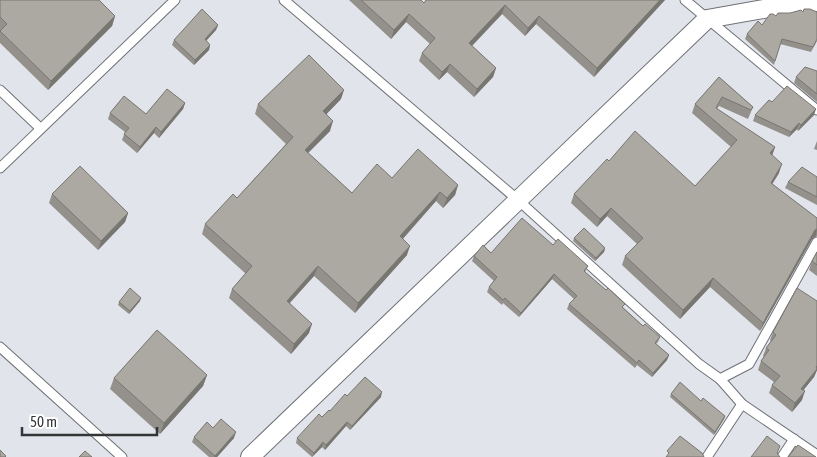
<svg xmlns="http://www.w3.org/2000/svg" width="817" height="457" viewBox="0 0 817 457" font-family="'Asap Condensed',sans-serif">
	<rect width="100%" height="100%" fill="#e1e5eb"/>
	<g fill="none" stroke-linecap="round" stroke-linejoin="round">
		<g stroke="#6e7176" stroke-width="11">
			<g id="service">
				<polyline points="284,0 518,200 699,364 720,379 749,364 817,242"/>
				<polyline points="685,0 817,110"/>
				<polyline points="0,90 40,128"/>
				<polyline points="0,168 175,0"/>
				<polyline points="0,347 122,457"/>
				<polyline points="720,379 742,404 817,455"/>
				<polyline points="707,457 742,404"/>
				<polyline points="782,457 794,439"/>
			</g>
		</g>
		<g stroke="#6e7176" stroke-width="20">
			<polyline id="minor" points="250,457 707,19 775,7 817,2"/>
		</g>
		<use href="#service" stroke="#fff" stroke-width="9"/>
		<use href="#minor" stroke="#fff" stroke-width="18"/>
	</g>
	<g fill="#94908b">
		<polygon points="0,0 115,16 112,26 48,90 0,43"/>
		<polygon points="349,0 421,0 424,3 665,0 594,77 536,24 525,36 502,14 472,46 496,68 493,77 474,97 447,72 439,80 419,61 422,53 430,44 406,22 391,39"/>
		<polygon points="218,25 216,30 206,41 210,45 209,50 194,65 172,45 174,40"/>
		<polygon points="762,25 817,41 811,52 780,44 774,65 745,39 747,34"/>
		<polygon points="817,71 817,102 794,83 796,77"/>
		<polygon points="719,77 753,107 748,119 719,106 717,109 775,147 772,155 779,173 772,184 817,218 817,236 812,239 760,331 710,287 680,319 622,265 625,256 637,244 607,216 597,227 571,203 574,194 609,161 695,186 731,147 692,113 695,104"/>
		<polygon points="341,99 326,114 330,131 308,153 352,193 392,178 458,185 455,195 443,208 436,201 403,239 407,255 355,313 314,276 290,303 309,333 291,354 229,298 232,289 246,274 202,234 205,224 237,198 286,144 255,114 258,104"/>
		<polygon points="772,102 814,115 798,131 797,129 789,137 753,121 755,115"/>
		<polygon points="185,103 183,109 159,138 154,133 137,153 122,140 125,132 108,119 110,113 146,114"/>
		<polygon points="817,141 817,150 814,149"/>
		<polygon points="817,177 817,205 785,188 788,182"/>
		<polygon points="52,194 128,213 125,222 98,250 49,203"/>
		<polygon points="574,238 605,248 604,252 595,261 573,241"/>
		<polygon points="553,245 588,266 585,272 643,326 660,337 658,342 656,344 669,355 667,360 652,377 637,365 635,368 567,309 569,304 574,299 552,279 519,317 503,303 502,305 487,292 489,287 494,281 472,261 474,256 491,253"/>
		<polygon points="817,252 817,276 809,270 812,261"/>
		<polygon points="140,301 129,314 118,305 119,302"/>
		<polygon points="817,301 817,370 814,377 803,390 802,400 792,412 769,393 772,385 774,382 758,370 761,361 764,357 763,356 766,348 771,342 770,340 773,332"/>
		<polygon points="207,375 203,386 160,434 110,389 114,378"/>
		<polygon points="671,394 701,401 725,416 724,419 714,435 670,397"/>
		<polygon points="347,396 381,397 350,430 346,426 325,450 322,447 312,457 296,443 297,438 330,411"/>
		<polygon points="213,428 234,438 217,457 209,457 192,442 194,437"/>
	</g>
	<g fill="#787671">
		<polygon points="660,0 665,0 594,77 597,68"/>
		<polygon points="505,5 502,14 466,52 469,43"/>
		<polygon points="409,14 406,22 391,39 394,30"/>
		<polygon points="115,16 112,26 48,90 51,81"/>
		<polygon points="539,16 536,24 525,36 528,28"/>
		<polygon points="218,25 216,30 203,44 205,39"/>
		<polygon points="210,45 209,50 194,65 195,60"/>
		<polygon points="450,64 447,72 439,80 442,72"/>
		<polygon points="496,68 493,77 474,97 477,89"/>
		<polygon points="344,90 341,99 320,121 323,111"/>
		<polygon points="185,103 183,109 159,138 161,132"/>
		<polygon points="816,109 814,115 798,131 801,125"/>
		<polygon points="333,121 330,131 301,160 305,150"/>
		<polygon points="799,123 797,129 789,137 791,132"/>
		<polygon points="156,127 154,133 137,153 140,147"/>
		<polygon points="775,147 772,156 770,153"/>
		<polygon points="782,164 779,173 768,191 771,183"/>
		<polygon points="458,185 455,195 443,208 447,198"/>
		<polygon points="440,192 436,201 396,246 400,236"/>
		<polygon points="611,208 607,216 597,227 600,219"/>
		<polygon points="128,213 125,222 98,250 101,241"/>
		<polygon points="817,229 816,236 812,239 760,331 763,323 815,230"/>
		<polygon points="410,246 407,255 355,313 358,303"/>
		<polygon points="605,248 604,252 595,261 596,258"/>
		<polygon points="318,266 314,276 283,310 287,301"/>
		<polygon points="554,274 552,279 519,317 521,313"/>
		<polygon points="713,278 710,287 680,319 683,310"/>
		<polygon points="141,298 140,301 129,314 130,311"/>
		<polygon points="312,324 309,333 291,354 294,344"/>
		<polygon points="669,355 667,360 652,377 653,373"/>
		<polygon points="817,366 817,370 814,377 798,397 801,389"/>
		<polygon points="207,375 203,386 160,434 164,423"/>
		<polygon points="805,391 802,400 792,412 795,403"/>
		<polygon points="382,392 381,397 350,430 352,426"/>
		<polygon points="725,416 724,419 714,435 715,432"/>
		<polygon points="347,422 346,426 325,450 326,445"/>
		<polygon points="236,432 234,438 217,457 214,457"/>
		<polygon points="323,442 322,447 312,457 314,453"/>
	</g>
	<g fill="#aca8a2" stroke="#787671">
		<polygon points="0,0 99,0 115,16 51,81 0,31 7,24 0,17"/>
		<polygon points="361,0 421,0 424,3 426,0 660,0 597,68 539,16 528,28 505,5 469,43 496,68 477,89 450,64 442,72 422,53 435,38 409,14 394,30"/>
		<polygon points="202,9 218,25 205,39 210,45 195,60 174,40"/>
		<polygon points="804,9 810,9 817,12 817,39 813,47 782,39 775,61 747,34 758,21 762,25 770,14 773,14 776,16 778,13 790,13 801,10 803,12"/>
		<polygon points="309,55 344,90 323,111 333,121 305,150 352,193 377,164 392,178 418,149 458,185 447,198 440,192 400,236 410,246 358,303 318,266 287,301 312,324 294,344 232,289 252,266 205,224 233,194 237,198 293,137 258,104"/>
		<polygon points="805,67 817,71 817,94 796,77"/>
		<polygon points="719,77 753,107 751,110 722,97 716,108 775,147 770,153 782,164 771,183 817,218 817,229 815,230 763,323 713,278 683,310 625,256 643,238 611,208 600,219 574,194 607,159 609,161 635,131 695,186 737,140 695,104"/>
		<polygon points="787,86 816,109 801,125 799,123 791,132 755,115 769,100 772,102"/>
		<polygon points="167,89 185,103 161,132 156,127 140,147 124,134 129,128 110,113 124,96 146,114"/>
		<polygon points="80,166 128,213 101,241 52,194"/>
		<polygon points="802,167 817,177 817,197 788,182"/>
		<polygon points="522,218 553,245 558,239 588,266 584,271 606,290 608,288 625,304 622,307 643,326 645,324 660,337 655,343 669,355 653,373 639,360 637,363 569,304 577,296 554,274 521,313 505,298 503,300 489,287 497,277 474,256 483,245 491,253"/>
		<polygon points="584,228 605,248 596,258 574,238"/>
		<polygon points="817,252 817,265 812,261"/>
		<polygon points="130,288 141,298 130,311 119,302"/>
		<polygon points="797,288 817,301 817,366 816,367 817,369 801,389 805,391 795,403 772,385 780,376 761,361 769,350 766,348 776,335 773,332"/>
		<polygon points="157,330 207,375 164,423 114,378"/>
		<polygon points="365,377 382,392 352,426 347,422 326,445 323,442 314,453 297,438 319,414 322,417 329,410 330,411 345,394 347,396"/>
		<polygon points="680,382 701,401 703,398 725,416 715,432 671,394"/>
		<polygon points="221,419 236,432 215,456 194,437 207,422 213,428"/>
		<polygon points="680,436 702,453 704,457 666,457 669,453 667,451"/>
		<polygon points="767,436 780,446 777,453 780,457 751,457"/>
		<polygon points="798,445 816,457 788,457"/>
		<polygon points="0,450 6,456 5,457 0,457"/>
		<polygon points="85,451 92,457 79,457"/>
	</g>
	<path d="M22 427v8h135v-8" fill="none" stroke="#333537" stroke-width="2.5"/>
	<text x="30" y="427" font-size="15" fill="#333537" stroke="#ffffff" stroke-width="4" paint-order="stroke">50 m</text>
</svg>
